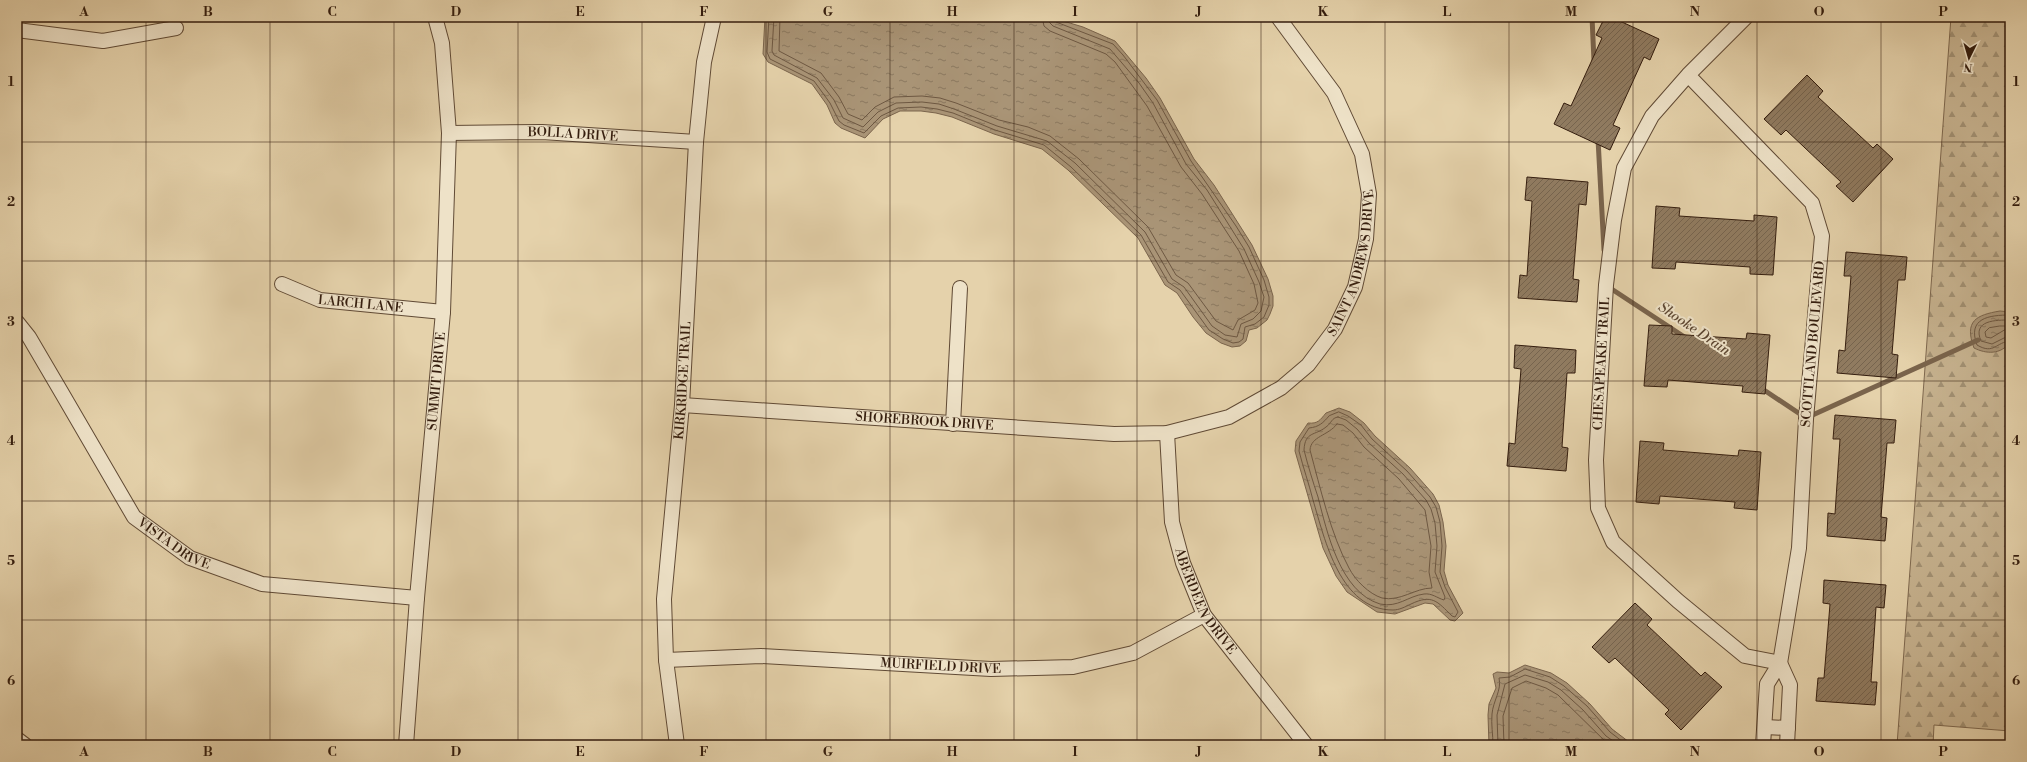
<svg xmlns="http://www.w3.org/2000/svg" width="2027" height="762" viewBox="0 0 2027 762" font-family="'Libre Bodoni',serif">
	<defs>
		<pattern id="forest-firs" width="22" height="20" patternUnits="userSpaceOnUse"><rect width="22" height="20" fill="#c7b390"/><path d="M5 1l3.5 6h-7zM16 11l3.5 6h-7z" fill="#a29174"/></pattern>
		<pattern id="water-ripples" width="26" height="14" patternUnits="userSpaceOnUse"><rect width="26" height="14" fill="#a99476"/><path d="M2 4q2-2 4 0t4 0M15 11q2-2 4 0t4 0" fill="none" stroke="#8a785f"/></pattern>
		<pattern id="building-hatch" width="6" height="6" patternUnits="userSpaceOnUse"><rect width="6" height="6" fill="#907b60"/><path d="M-1 1l2-2M0 6l6-6M5 7l2-2" fill="none" stroke="#76644e"/></pattern>
	</defs>
	<rect width="100%" height="100%" fill="#e5d2ab"/>
	<filter id="stains"><feTurbulence type="fractalNoise" baseFrequency=".005" numOctaves="4"/><feColorMatrix values="0 0 0 0 .2 0 0 0 0 .09 0 0 0 0 .02 0 0 0 .5 -.17"/></filter>
	<radialGradient id="worn" r=".72"><stop offset=".6" stop-color="#630" stop-opacity="0"/><stop offset="1" stop-color="#630" stop-opacity=".3"/></radialGradient>
	<polygon fill="url(#forest-firs)" stroke="#7e684f" points="1951,17 2010,17 2010,731 1934,725 1933,745 1897,745"/>
	<g fill="url(#water-ripples)" stroke="#7a644c">
		<polygon points="765,17 1050,17 1083,27 1115,41 1146,78 1160,98 1194,159 1214,185 1252,245 1268,279 1273,296 1273,306 1270,314 1267,320 1257,328 1249,330 1246,341 1240,346 1232,347 1221,343 1206,333 1193,317 1177,293 1165,285 1138,238 1068,170 1042,149 994,134 952,117 936,113 921,111 900,111 883,119 865,138 841,128 835,123 827,105 812,84 768,62 763,54"/>
		<path d="M2000,311L2010,312V342C2001,355 1986,354 1974,348C1964,321 1976,315 2000,311Z"/>
		<path d="M1339,408L1350,412L1364,423L1375,436L1410,468L1433,494L1439,505L1443,522L1446,546L1444,571L1448,585L1463,613L1455,621L1450,620L1433,604L1425,603L1395,614L1377,612L1347,592L1336,576L1323,548L1295,451L1296,441L1308,423C1318,424 1320,420 1326,413Z"/>
		<polygon points="1525,665 1551,673 1567,683 1590,704 1612,729 1633,745 1489,745 1488,715 1489,704 1496,688 1493,674 1497,672 1509,673"/>
	</g>
	<g fill="none" stroke-linecap="round" stroke-linejoin="round">
		<g stroke="#6e5842" stroke-width="1">
			<polyline points="769,17 767,52 770,59 814,81 830,103 839,121 844,125 864,133 881,116 898,108 921,107 937,109 953,113 995,130 1044,145 1071,167 1141,235 1168,282 1180,290 1209,330 1223,339 1233,343 1239,342 1243,339 1245,327 1255,324 1264,317 1269,305 1269,297 1264,280 1249,247 1236,226 1191,161 1157,100 1123,55 1113,44 1056,22 1053,17"/>
			<polyline points="774,17 772,51 774,55 817,78 834,100 843,118 863,127 878,112 896,103 922,102 939,104 954,109 997,126 1047,141 1075,163 1145,232 1172,279 1184,287 1212,326 1225,335 1237,337 1241,324 1253,319 1261,311 1264,297 1259,282 1244,249 1207,190 1186,164 1153,103 1139,83 1110,49 1053,26 1049,22 1048,17"/>
			<polyline points="780,17 779,51 821,73 839,97 848,114 862,120 875,107 894,97 922,96 940,98 956,103 999,120 1028,127 1050,136 1079,159 1148,227 1176,275 1188,283 1216,321 1233,330 1238,320 1255,310 1258,303 1254,284 1239,251 1202,194 1181,167 1147,106 1115,62 1106,54 1050,31 1044,26 1042,17"/>
			<path d="M2010,315C1989,315 1967,318 1977,345C1994,355 1996,342 2010,341"/>
			<path d="M2010,320C1996,320 1972,320 1981,341L1992,344L2010,335"/>
			<polygon points="2000,326 2005,326 2006,329 1991,338 1986,337 1985,332 1989,328"/>
			<path d="M1339,412L1348,416L1361,425L1372,439L1407,471L1430,497L1436,507L1440,522L1442,546L1440,572L1445,587L1458,612L1455,617L1452,616C1437,601 1432,594 1411,604C1405,607 1399,610 1393,610C1340,610 1325,540 1313,500C1309,484 1303,467 1299,451L1300,442L1309,428C1319,427 1323,423 1329,416Z"/>
			<path d="M1338,417L1346,420L1357,429L1369,443L1403,474L1426,500L1431,509L1435,523L1437,546L1435,572L1445,597L1444,600C1437,598 1432,593 1424,594C1408,596 1398,608 1380,604C1340,592 1327,532 1318,497C1313,482 1308,466 1304,450C1305,431 1315,436 1326,427C1332,423 1331,418 1338,417Z"/>
			<path d="M1337,424L1343,425L1353,433L1364,447L1399,479L1425,510L1431,546L1429,572L1432,588C1415,588 1400,602 1382,598C1369,594 1355,580 1349,568C1331,535 1320,487 1310,450C1311,436 1328,436 1337,424Z"/>
			<path d="M1493,745C1493,735 1491,724 1492,714C1493,701 1502,690 1499,678L1510,677L1525,669L1550,677L1564,686L1587,706L1610,732L1627,745"/>
			<polyline points="1498,745 1497,715 1505,684 1525,675 1548,682 1561,690 1583,710 1606,736 1619,745"/>
			<polyline points="1504,745 1503,716 1512,688 1526,681 1546,688 1558,695 1609,745"/>
		</g>
		<g stroke="#7a644c" stroke-width="5">
			<polyline points="1592,17 1594,61"/>
			<polyline points="1598,139 1604,250"/>
			<polyline points="1607,286 1686,338"/>
			<polyline points="1761,388 1806,418 1978,340"/>
		</g>
	</g>
	<g fill="url(#building-hatch)" stroke="#341d0e">
		<polygon points="1605,17 1611,17 1659,39 1650,60 1644,57 1613,125 1620,128 1610,150 1554,124 1564,103 1571,106 1602,38 1596,35"/>
		<polygon points="1807,75 1823,91 1818,97 1873,148 1877,144 1893,159 1853,202 1836,186 1841,182 1786,130 1781,135 1764,119"/>
		<polygon points="1527,177 1588,182 1586,205 1579,204 1573,279 1579,280 1577,302 1518,298 1520,275 1527,276 1532,201 1525,200"/>
		<polygon points="1656,206 1680,208 1679,216 1754,221 1754,215 1777,217 1773,275 1750,274 1750,267 1676,262 1675,269 1652,268"/>
		<polygon points="1846,252 1907,257 1905,280 1898,280 1892,354 1898,355 1896,378 1837,373 1839,350 1845,351 1851,276 1844,276"/>
		<polygon points="1649,325 1672,326 1672,334 1746,339 1747,333 1770,335 1765,394 1742,392 1743,386 1668,380 1667,387 1644,386"/>
		<polygon points="1515,345 1576,350 1575,373 1567,373 1562,447 1568,448 1566,471 1507,466 1509,443 1515,444 1521,369 1514,368"/>
		<polygon points="1835,415 1896,420 1894,443 1887,443 1881,517 1887,518 1885,541 1827,536 1828,513 1835,514 1840,439 1833,439"/>
		<polygon points="1640,441 1664,443 1663,450 1738,456 1739,450 1761,452 1757,510 1734,508 1735,502 1660,496 1659,504 1636,502"/>
		<polygon points="1824,580 1886,585 1884,608 1876,607 1871,682 1877,682 1875,705 1816,701 1818,678 1824,678 1830,604 1823,603"/>
		<polygon points="1635,603 1652,619 1647,625 1701,676 1705,672 1722,687 1681,730 1665,714 1669,710 1615,658 1609,663 1592,647"/>
	</g>
	<g fill="none" stroke-linecap="round" stroke-linejoin="round">
		<g stroke="#604a35" stroke-width="16">
			<g id="minor">
				<polyline points="17,30 103,41 176,28"/>
				<path id="s1" d="M1688,75L1812,203L1822,236L1806,419L1799,548L1780,663L1745,656L1678,601L1613,542L1598,508L1596,460L1606,285L1614,220L1624,168L1652,116L1688,75L1746,17"/>
				<path id="s2" d="M449,133L542,132L696,142"/>
				<path id="s3" d="M282,284L320,300L443,312"/>
				<path id="s4" d="M17,322L29,337L63,395L134,517L190,558L262,584L417,598"/>
				<path id="s5" d="M682,405L1114,434L1167,433L1229,417L1281,388L1308,365L1335,329L1355,287L1366,239L1369,194L1362,154L1334,93L1278,17"/>
				<polyline points="953,424 960,288"/>
				<path id="s6" d="M1167,433L1172,522L1183,563L1204,615L1306,745"/>
				<path id="s7" d="M666,660L761,656L991,669L1073,667L1133,653L1204,615"/>
				<polyline points="1765,727 1788,728"/>
				<polyline points="17,739 25,745"/>
				<path id="s8" d="M406,745L417,598L443,312L449,133L442,43L435,17"/>
				<path id="s9" d="M677,745L666,660L664,599L682,405L696,142L704,62L714,17"/>
				<polyline points="1763,745 1767,684 1780,663 1790,685 1787,745"/>
			</g>
		</g>
		<use href="#minor" stroke="#eee2c8" stroke-width="14"/>
	</g>
	<path fill="none" stroke="#341d0e" stroke-width="1" stroke-opacity="0.55" d="M146,17V745M270,17V745M394,17V745M518,17V745M642,17V745M766,17V745M890,17V745M1014,17V745M1137,17V745M1261,17V745M1385,17V745M1509,17V745M1633,17V745M1757,17V745M1881,17V745M17,142H2010M17,261H2010M17,381H2010M17,501H2010M17,620H2010"/>
	<g text-anchor="middle" dominant-baseline="central" stroke-width="4" stroke-linejoin="round" paint-order="stroke">
		<g font-size="13" fill="#341d0e" stroke="#eee2c8">
			<text stroke="none"><textPath href="#s2" startOffset="124">BOLLA DRIVE</textPath></text>
			<text stroke="none"><textPath href="#s5" startOffset="759">SAINT ANDREWS DRIVE</textPath></text>
			<text stroke="none"><textPath href="#s3" startOffset="82">LARCH LANE</textPath></text>
			<text transform="translate(1813 344) rotate(-85)">SCOTTLAND BOULEVARD</text>
			<text stroke="none"><textPath href="#s1" startOffset="1034">CHESAPEAKE TRAIL</textPath></text>
			<text stroke="none"><textPath href="#s8" startOffset="365">SUMMIT DRIVE</textPath></text>
			<text stroke="none"><textPath href="#s9" startOffset="366">KIRKRIDGE TRAIL</textPath></text>
			<text stroke="none"><textPath href="#s5" startOffset="243">SHOREBROOK DRIVE</textPath></text>
			<text stroke="none"><textPath href="#s4" startOffset="276">VISTA DRIVE</textPath></text>
			<text stroke="none"><textPath href="#s6" startOffset="176">ABERDEEN DRIVE</textPath></text>
			<text stroke="none"><textPath href="#s7" startOffset="275">MUIRFIELD DRIVE</textPath></text>
		</g>
		<g font-size="14" font-style="italic" fill="#5d4732" stroke="#eee2c8">
			<text transform="translate(1694 329) rotate(34)">Shooke Drain</text>
		</g>
	</g>
	<rect width="2027" height="762" fill="none" stroke="#e5d2ab" stroke-width="44"/>
	<g transform="translate(1969 58) rotate(185)" stroke="#eee2c8" stroke-width="3" paint-order="stroke">
	<path d="M0-3L7 15L0 10L-7 15Z" fill="#341d0e"/>
	<text y="-6" font-size="11" font-weight="bold" text-anchor="middle" fill="#341d0e">N</text>
	</g>
	<rect x="22" y="22" width="1983" height="718" fill="none" stroke="#341d0e" stroke-width="1.5"/>
	<g font-size="13" text-anchor="middle" font-weight="bold" fill="#341d0e">
		<text x="84" y="16">A</text>
		<text x="208" y="16">B</text>
		<text x="332" y="16">C</text>
		<text x="456" y="16">D</text>
		<text x="580" y="16">E</text>
		<text x="704" y="16">F</text>
		<text x="828" y="16">G</text>
		<text x="952" y="16">H</text>
		<text x="1075" y="16">I</text>
		<text x="1199" y="16">J</text>
		<text x="1323" y="16">K</text>
		<text x="1447" y="16">L</text>
		<text x="1571" y="16">M</text>
		<text x="1695" y="16">N</text>
		<text x="1819" y="16">O</text>
		<text x="1943" y="16">P</text>
		<text x="11" y="86">1</text>
		<text x="2016" y="86">1</text>
		<text x="11" y="206">2</text>
		<text x="2016" y="206">2</text>
		<text x="11" y="326">3</text>
		<text x="2016" y="326">3</text>
		<text x="11" y="445">4</text>
		<text x="2016" y="445">4</text>
		<text x="11" y="565">5</text>
		<text x="2016" y="565">5</text>
		<text x="11" y="685">6</text>
		<text x="2016" y="685">6</text>
		<text x="84" y="756">A</text>
		<text x="208" y="756">B</text>
		<text x="332" y="756">C</text>
		<text x="456" y="756">D</text>
		<text x="580" y="756">E</text>
		<text x="704" y="756">F</text>
		<text x="828" y="756">G</text>
		<text x="952" y="756">H</text>
		<text x="1075" y="756">I</text>
		<text x="1199" y="756">J</text>
		<text x="1323" y="756">K</text>
		<text x="1447" y="756">L</text>
		<text x="1571" y="756">M</text>
		<text x="1695" y="756">N</text>
		<text x="1819" y="756">O</text>
		<text x="1943" y="756">P</text>
	</g>
	<rect width="100%" height="100%" filter="url(#stains)"/>
	<rect width="100%" height="100%" fill="url(#worn)"/>
</svg>
